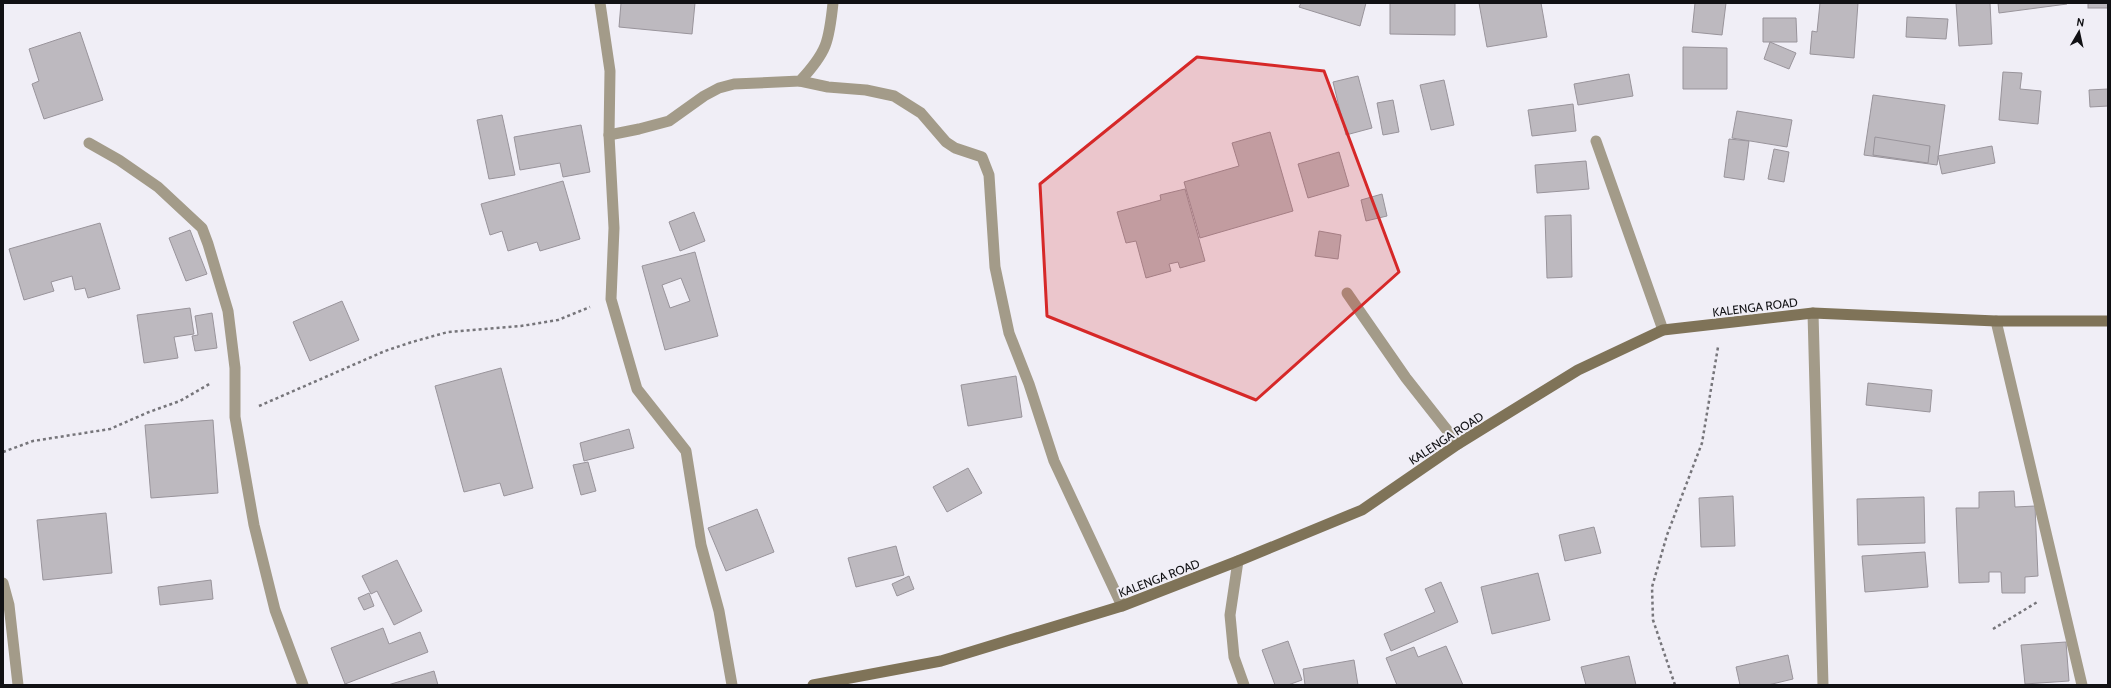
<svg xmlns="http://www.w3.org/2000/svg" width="2111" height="688" viewBox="0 0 2111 688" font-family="Cabin,sans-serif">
	<rect width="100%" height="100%" fill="#f0eef6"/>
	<g fill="#bdb9bf" stroke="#99949b" fill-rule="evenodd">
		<polygon points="621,3 695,3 692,34 619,27"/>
		<polygon points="1301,3 1366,3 1360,26 1299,7"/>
		<polygon points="1390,3 1455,3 1455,35 1390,34"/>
		<polygon points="1479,3 1541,3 1547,37 1487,47"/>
		<polygon points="1695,3 1726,3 1722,35 1692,32"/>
		<polygon points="1820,3 1858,3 1854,58 1810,54 1812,31 1817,32"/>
		<polygon points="1956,3 1990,3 1992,44 1959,46"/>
		<polygon points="1998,3 2067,3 2067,4 1999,13"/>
		<rect x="2088" y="3" width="20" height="5"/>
		<polygon points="1907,17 1948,19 1946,39 1906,37"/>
		<polygon points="1763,18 1796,18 1797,42 1763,42"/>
		<polygon points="80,32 103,100 44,119 32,84 39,81 29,49"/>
		<polygon points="1770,42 1796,53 1789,69 1764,59"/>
		<polygon points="1683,47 1727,48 1727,89 1683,89"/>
		<polygon points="2003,72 2022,73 2020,89 2041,91 2038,124 1999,120"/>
		<polygon points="1629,74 1633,96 1578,105 1574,84"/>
		<polygon points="1358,76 1372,128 1346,135 1333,82"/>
		<polygon points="1444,80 1454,125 1431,130 1420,85"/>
		<polygon points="2108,89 2108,106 2090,107 2089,90"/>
		<polygon points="1873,95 1945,105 1937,165 1864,155"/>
		<polygon points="1393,100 1399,132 1383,135 1377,103"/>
		<polygon points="1573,104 1576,131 1532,136 1528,110"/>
		<polygon points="1737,111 1792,120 1787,147 1732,138"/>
		<polygon points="502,115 515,175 489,179 477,120"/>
		<polygon points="581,125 590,172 563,177 560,163 520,170 514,137"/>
		<polygon points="1270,132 1293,211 1200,238 1184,182 1239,166 1232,143"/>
		<polygon points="1875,137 1930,146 1928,163 1873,155"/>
		<polygon points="1729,139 1749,141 1744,180 1724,177"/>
		<polygon points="1992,146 1995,163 1942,174 1938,156"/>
		<polygon points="1774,149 1789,152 1784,182 1768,179"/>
		<polygon points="1339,152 1349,186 1308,198 1298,164"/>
		<polygon points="1586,161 1589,189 1537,193 1535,165"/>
		<polygon points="563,181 580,239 540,251 537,242 508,251 502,231 490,235 481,204"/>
		<polygon points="1185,189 1205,261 1180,268 1178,262 1169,264 1171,271 1146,278 1136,241 1126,243 1117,212 1161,200 1160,195"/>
		<polygon points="1382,194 1387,216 1366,221 1361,200"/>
		<polygon points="694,212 705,241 680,251 669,222"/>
		<polygon points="1571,215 1572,277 1547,278 1545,216"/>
		<polygon points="100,223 120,289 88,298 85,288 75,290 72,276 51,282 54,291 24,300 9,249"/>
		<polygon points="190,230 207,274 186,281 169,238"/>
		<polygon points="1319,231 1341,235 1338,259 1315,256"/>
		<path d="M695,252L718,336L665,350L642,266ZM681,278L690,301L670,308L662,285Z"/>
		<polygon points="342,301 359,340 310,361 293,322"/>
		<polygon points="190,308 194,334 174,337 178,358 144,363 137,315"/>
		<polygon points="212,313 217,348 195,351 192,336 198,335 195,316"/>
		<polygon points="501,368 533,488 504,496 500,483 464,492 435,386"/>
		<polygon points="1016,376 1022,417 968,426 961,385"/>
		<polygon points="1868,383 1932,390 1930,412 1866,405"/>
		<polygon points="213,420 218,493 151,498 145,425"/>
		<polygon points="629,429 634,448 584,461 580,443"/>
		<polygon points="588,462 596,491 581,495 573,465"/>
		<polygon points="968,468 982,493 947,512 933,487"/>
		<polygon points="2014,491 2015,507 2035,506 2038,576 2025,577 2025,593 2002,593 2001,572 1989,572 1989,582 1959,583 1956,508 1979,508 1979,492"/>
		<polygon points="1733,496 1735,546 1701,547 1699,498"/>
		<polygon points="1924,497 1925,543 1858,545 1857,499"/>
		<polygon points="757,509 774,552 726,571 708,528"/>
		<polygon points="106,513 112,573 43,580 37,520"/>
		<polygon points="1594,527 1601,553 1565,561 1559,535"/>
		<polygon points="896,546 904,575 856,587 848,558"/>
		<polygon points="1925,552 1928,587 1865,592 1862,556"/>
		<polygon points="397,560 422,611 394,625 377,591 371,594 362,576"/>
		<polygon points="1538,573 1550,620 1492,634 1481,587"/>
		<polygon points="909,576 914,589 897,596 892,584"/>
		<polygon points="211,580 213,599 160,605 158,587"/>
		<polygon points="1441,582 1458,622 1391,651 1384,634 1435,612 1425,589"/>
		<polygon points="369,593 374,606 364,610 358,598"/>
		<polygon points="383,628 389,644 420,632 428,652 345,684 331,648"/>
		<polygon points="1288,641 1302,680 1288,685 1275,685 1262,650"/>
		<polygon points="2066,642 2069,681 2025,684 2021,645"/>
		<polygon points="1446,646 1463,685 1397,685 1386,658 1414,647 1418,657"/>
		<polygon points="1788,655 1793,679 1768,685 1740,685 1736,667"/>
		<polygon points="1629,656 1636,685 1586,685 1581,667"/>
		<polygon points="1354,660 1358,685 1305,685 1303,669"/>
		<polygon points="434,671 438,685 388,685"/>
	</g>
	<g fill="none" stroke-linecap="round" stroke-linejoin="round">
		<g stroke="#76757a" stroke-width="2.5" stroke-dasharray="3 3" stroke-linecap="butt">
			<polyline points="259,406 385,351 412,342 448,332 521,326 558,320 590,307"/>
			<polyline points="3,452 33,441 110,429 149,412 180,401 211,383"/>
			<polyline points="1993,629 2039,601"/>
			<polyline points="1675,685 1653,620 1652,587 1667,535 1702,443 1718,347"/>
		</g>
		<g stroke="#a39b89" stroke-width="11">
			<polyline points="600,3 610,71 609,135 614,228 611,299 637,389 686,451 701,545 719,611 732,685"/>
			<polyline points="800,81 828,87 866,90 894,96 921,113 946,142 955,148 982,157 989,175 995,267 1009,333 1029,384 1054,461 1122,606"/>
			<path d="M609,135L639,129L669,121L704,96L719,88L734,84L800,81C827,52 829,42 833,3"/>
			<polyline points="1596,141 1663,330"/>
			<polyline points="89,143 119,160 158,187 202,228 208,244 228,311 235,368 235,417 254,525 275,610 303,685"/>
			<polyline points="1347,293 1406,378 1458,444"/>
			<polyline points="1813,313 1823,685"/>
			<polyline points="1996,321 2082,685"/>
			<polyline points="1238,561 1230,615 1234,657 1244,685"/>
			<polyline points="3,583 9,605 18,685"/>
		</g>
		<polyline stroke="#7f7358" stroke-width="11" points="813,685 941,661 1122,606 1238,561 1362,510 1458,444 1578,370 1663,330 1813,313 1996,321 2108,321"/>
	</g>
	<path fill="#d62828" fill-opacity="0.2" stroke="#d62828" stroke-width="3" stroke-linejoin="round" d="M1197,57L1324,71L1399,272L1256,400L1047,316L1040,184Z"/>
	<g text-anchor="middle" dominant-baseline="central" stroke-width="4" stroke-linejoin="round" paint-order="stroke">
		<g font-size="12" fill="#111114" stroke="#f0eef6">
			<text transform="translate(1755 307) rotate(-7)">KALENGA ROAD</text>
			<text transform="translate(1446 438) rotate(-33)">KALENGA ROAD</text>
			<text transform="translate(1159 578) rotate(-21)">KALENGA ROAD</text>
		</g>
	</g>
	<rect width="2111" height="688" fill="none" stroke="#111114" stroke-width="8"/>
	<g transform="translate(2079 32) rotate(9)" stroke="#f0eef6" stroke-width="3" paint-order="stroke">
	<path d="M0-3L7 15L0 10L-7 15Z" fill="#111114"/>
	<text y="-6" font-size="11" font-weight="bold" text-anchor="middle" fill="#111114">N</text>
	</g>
</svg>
